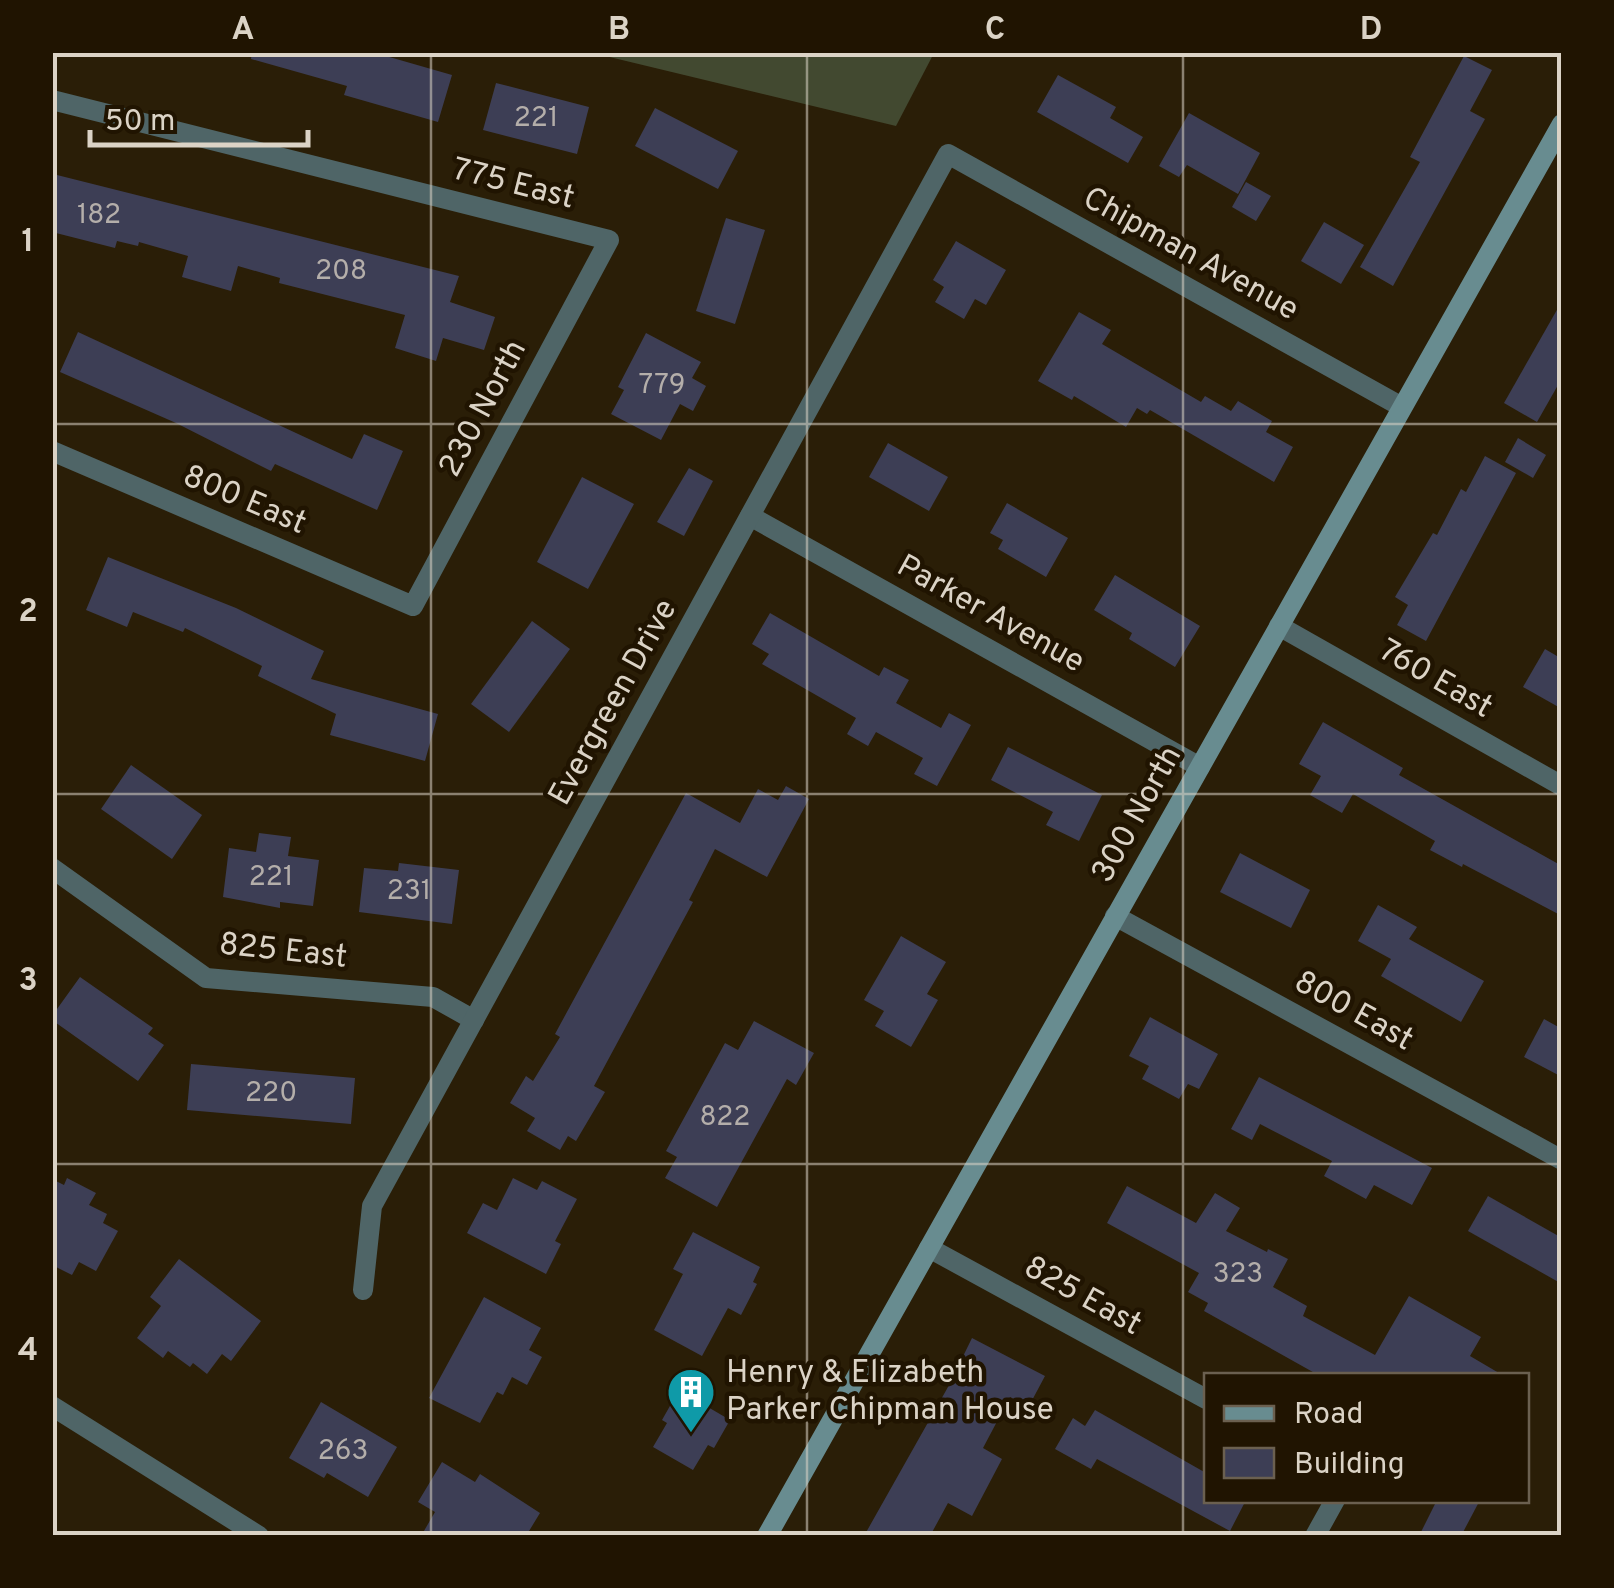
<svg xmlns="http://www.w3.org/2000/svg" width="1614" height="1588" viewBox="0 0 1614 1588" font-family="Overpass,sans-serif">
	<rect width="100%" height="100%" fill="#2a1e07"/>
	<polygon fill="#424930" points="593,53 934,53 896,126"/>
	<g fill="#3d3e55">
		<polygon points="252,52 372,52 452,75 438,122 344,95 347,86 251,59"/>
		<polygon points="1464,56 1492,70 1470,111 1485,119 1393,286 1360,267 1420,162 1410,157"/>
		<polygon points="1058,75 1116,107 1110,118 1143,137 1128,163 1037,112"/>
		<polygon points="496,83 589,107 577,154 483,130"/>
		<polygon points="655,108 738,151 718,189 635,146"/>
		<polygon points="1189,113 1260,153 1238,194 1187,165 1179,177 1159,166"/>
		<polygon points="57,175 459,276 450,302 495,317 484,350 443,338 436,361 395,348 405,315 279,283 280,278 238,266 231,291 182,277 188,256 139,242 138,246 117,241 115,248 52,232 52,195"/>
		<polygon points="1246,182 1271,196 1256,221 1232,207"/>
		<polygon points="726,218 765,230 735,324 696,311"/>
		<polygon points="1324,222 1364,245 1341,284 1301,261"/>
		<polygon points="956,241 1006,270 986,305 975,299 964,319 935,302 944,287 933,280"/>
		<polygon points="1562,301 1562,378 1537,422 1504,403"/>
		<polygon points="1079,312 1111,330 1102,344 1201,402 1205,396 1231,411 1238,401 1272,421 1266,432 1293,447 1274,482 1150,410 1147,414 1137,408 1126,427 1074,396 1072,400 1038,381"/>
		<polygon points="78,332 352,459 364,434 403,451 377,510 275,464 271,471 176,423 60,372"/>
		<polygon points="646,333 701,362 692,378 706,386 693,411 680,404 661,440 611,414 624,390 618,387"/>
		<polygon points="1518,438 1546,455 1533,478 1505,462"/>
		<polygon points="888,443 948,477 929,511 869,477"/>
		<polygon points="1485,456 1516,473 1426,641 1397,625 1408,605 1395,597 1433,533 1437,535 1461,489 1466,492"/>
		<polygon points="689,468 713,481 684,536 657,522"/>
		<polygon points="582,477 634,504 588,589 537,562"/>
		<polygon points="1007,503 1068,538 1046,577 998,549 1003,540 990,533"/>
		<polygon points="108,557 236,608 324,651 311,679 438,714 425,761 330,735 336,714 258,676 262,666 185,628 183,632 133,612 127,627 86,610"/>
		<polygon points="1115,575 1200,626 1175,667 1129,639 1132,633 1094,610"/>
		<polygon points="770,613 879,676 884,667 909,680 896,703 941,728 949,713 971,725 937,786 914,774 923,758 876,732 868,746 847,734 856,718 762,664 769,654 752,644"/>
		<polygon points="532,621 570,649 509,732 471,704"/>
		<polygon points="1545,649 1562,659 1562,709 1523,687"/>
		<polygon points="1323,722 1403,768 1399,775 1562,866 1562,916 1463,864 1462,867 1430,850 1435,841 1353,794 1342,813 1310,795 1321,776 1299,764"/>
		<polygon points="1008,747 1102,795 1079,841 1046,825 1053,812 991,780"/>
		<polygon points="131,765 202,815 172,859 101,809"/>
		<polygon points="786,786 809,799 767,877 715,849 689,900 693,902 594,1086 605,1092 576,1141 568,1136 560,1150 527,1131 535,1118 510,1103 526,1076 533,1081 560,1037 555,1034 686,793 740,823 758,789 778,800"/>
		<polygon points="259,833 291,837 288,856 319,860 313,906 280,902 280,908 223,897 229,848 256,852"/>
		<polygon points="1240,853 1310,890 1291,928 1220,892"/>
		<polygon points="399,863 459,870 452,924 359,912 364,868 398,871"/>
		<polygon points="1378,905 1417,927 1409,939 1484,981 1461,1022 1381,976 1391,959 1358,941"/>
		<polygon points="901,936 946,962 927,994 938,1000 911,1047 875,1026 884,1011 864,1000"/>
		<polygon points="80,977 153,1028 148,1034 164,1045 138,1081 52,1020 52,1016"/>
		<polygon points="1150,1017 1218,1054 1199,1089 1188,1084 1179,1099 1142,1079 1149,1066 1129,1056"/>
		<polygon points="1544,1019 1562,1029 1562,1077 1524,1057"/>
		<polygon points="754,1021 814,1053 796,1085 787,1079 717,1207 665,1178 677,1157 666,1151 725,1043 738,1050"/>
		<polygon points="191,1064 355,1078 351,1124 187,1110"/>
		<polygon points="1259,1077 1432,1168 1412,1205 1374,1185 1366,1199 1324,1176 1332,1161 1260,1124 1252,1140 1231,1129"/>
		<polygon points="67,1178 96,1193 89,1205 107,1214 103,1223 118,1231 96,1271 79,1262 72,1275 52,1265 52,1179 64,1185"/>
		<polygon points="513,1178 537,1190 542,1181 577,1199 555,1241 561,1244 546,1274 467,1233 483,1203 497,1210"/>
		<polygon points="1127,1186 1196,1223 1215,1193 1240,1208 1226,1231 1267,1252 1268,1249 1288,1259 1273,1287 1307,1306 1303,1316 1375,1355 1409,1296 1481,1337 1470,1356 1504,1376 1320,1376 1204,1311 1208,1303 1188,1292 1199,1273 1107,1223"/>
		<polygon points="1488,1196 1562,1238 1562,1284 1468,1231"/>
		<polygon points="693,1232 760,1267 753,1282 757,1284 741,1315 728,1308 702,1356 654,1330 683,1274 673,1269"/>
		<polygon points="179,1259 261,1321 231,1361 222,1354 207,1374 193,1363 190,1367 168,1351 163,1358 137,1338 161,1306 150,1297"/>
		<polygon points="484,1297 541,1328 529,1350 542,1357 527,1385 512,1377 503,1395 497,1392 480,1423 429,1398"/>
		<polygon points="972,1338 1045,1376 1029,1406 1010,1397 983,1448 1002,1459 972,1516 948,1503 930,1536 864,1536 948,1387"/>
		<polygon points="679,1390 730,1420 714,1448 708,1445 693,1470 653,1447 667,1423 662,1420"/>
		<polygon points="321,1402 397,1447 368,1497 327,1473 324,1478 289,1458"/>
		<polygon points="1095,1410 1206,1473 1206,1500 1246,1500 1230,1531 1097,1459 1091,1469 1055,1449 1073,1418 1085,1426"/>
		<polygon points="442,1462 475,1482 480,1474 540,1513 526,1536 421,1536 435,1512 418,1502"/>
		<polygon points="1437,1500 1480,1500 1461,1536 1419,1536"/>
	</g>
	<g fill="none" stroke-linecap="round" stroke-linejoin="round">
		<g stroke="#4f6567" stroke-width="20">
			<polyline points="52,100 609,240 413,606 52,451"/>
			<polyline points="750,516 1200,767"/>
			<polyline points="1279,626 1562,786"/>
			<polyline points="52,868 206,978 433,997 474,1020"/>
			<polyline points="1115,916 1562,1160"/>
			<polyline points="929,1248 1206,1399"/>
			<polyline points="363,1290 372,1206 948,154 1402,407"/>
			<polyline points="52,1406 259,1536"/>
			<polyline points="1315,1536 1335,1500"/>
		</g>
		<polyline stroke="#688c90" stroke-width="20" points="767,1536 1562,124"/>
	</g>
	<path fill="none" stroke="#dbd3c6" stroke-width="2.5" stroke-opacity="0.55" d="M431,52V1536M807,52V1536M1183,52V1536M52,424H1562M52,794H1562M52,1164H1562"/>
	<defs>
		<g id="building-pin" transform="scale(2.5)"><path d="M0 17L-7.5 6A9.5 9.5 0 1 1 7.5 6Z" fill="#0f9aa8" stroke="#201401"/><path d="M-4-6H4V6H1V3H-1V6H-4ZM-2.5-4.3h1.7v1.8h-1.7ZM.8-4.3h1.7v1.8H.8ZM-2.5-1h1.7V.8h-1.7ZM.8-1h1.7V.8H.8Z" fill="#fff"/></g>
	</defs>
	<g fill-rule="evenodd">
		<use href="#building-pin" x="691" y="1392"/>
	</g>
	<g text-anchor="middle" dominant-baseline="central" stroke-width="9" stroke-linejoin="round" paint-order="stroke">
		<g font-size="28" fill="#b4aeaa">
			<text x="536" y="119">221</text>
			<text x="99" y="216">182</text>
			<text x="341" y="272">208</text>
			<text x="662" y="386">779</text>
			<text x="271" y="878">221</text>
			<text x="409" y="892">231</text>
			<text x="271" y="1094">220</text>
			<text x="725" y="1118">822</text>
			<text x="1238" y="1275">323</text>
			<text x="343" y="1452">263</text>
		</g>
		<g font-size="32" fill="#dbd3c6" stroke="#201401">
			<text transform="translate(513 185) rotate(14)">775 East</text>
			<text transform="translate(1190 255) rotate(29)">Chipman Avenue</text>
			<text transform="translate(484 409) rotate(-62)">230 North</text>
			<text transform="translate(244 501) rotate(23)">800 East</text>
			<text transform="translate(990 615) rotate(29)">Parker Avenue</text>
			<text transform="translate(1435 680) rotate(30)">760 East</text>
			<text transform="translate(614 703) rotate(-61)">Evergreen Drive</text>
			<text transform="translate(1138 815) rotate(-61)">300 North</text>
			<text transform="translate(283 952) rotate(6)">825 East</text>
			<text transform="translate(1353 1012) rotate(29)">800 East</text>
			<text transform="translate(1082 1297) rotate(29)">825 East</text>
		</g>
		<g font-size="32" fill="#dbd3c6" stroke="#201401" text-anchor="start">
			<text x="726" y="1374">Henry &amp; Elizabeth<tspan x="726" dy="37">Parker Chipman House</tspan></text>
		</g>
	</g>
	<rect width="1614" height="1588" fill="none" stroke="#201401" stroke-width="110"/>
	<rect x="1204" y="1373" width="325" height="130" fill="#201401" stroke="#6b6050" stroke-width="2.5"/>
	<rect x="1224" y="1406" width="50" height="15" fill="#688c90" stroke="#6b6050" stroke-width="2.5"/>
	<text x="1294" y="1423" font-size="30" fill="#dbd3c6">Road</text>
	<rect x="1224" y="1448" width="50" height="30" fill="#3d3e55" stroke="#6b6050" stroke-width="2.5"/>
	<text x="1294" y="1473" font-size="30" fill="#dbd3c6">Building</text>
	<path d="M90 130v15h218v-15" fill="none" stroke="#dbd3c6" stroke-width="5"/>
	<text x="105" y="130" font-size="30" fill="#dbd3c6" stroke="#201401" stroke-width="8" paint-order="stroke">50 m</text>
	<rect x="55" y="55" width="1504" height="1478" fill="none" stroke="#dbd3c6" stroke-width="4"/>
	<g font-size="32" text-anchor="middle" font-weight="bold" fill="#dbd3c6">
		<text x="243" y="39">A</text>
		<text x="619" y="39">B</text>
		<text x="995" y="39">C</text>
		<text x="1371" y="39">D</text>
		<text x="28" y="251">1</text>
		<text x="28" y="621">2</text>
		<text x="28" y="990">3</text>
		<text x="28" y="1360">4</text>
	</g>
</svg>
